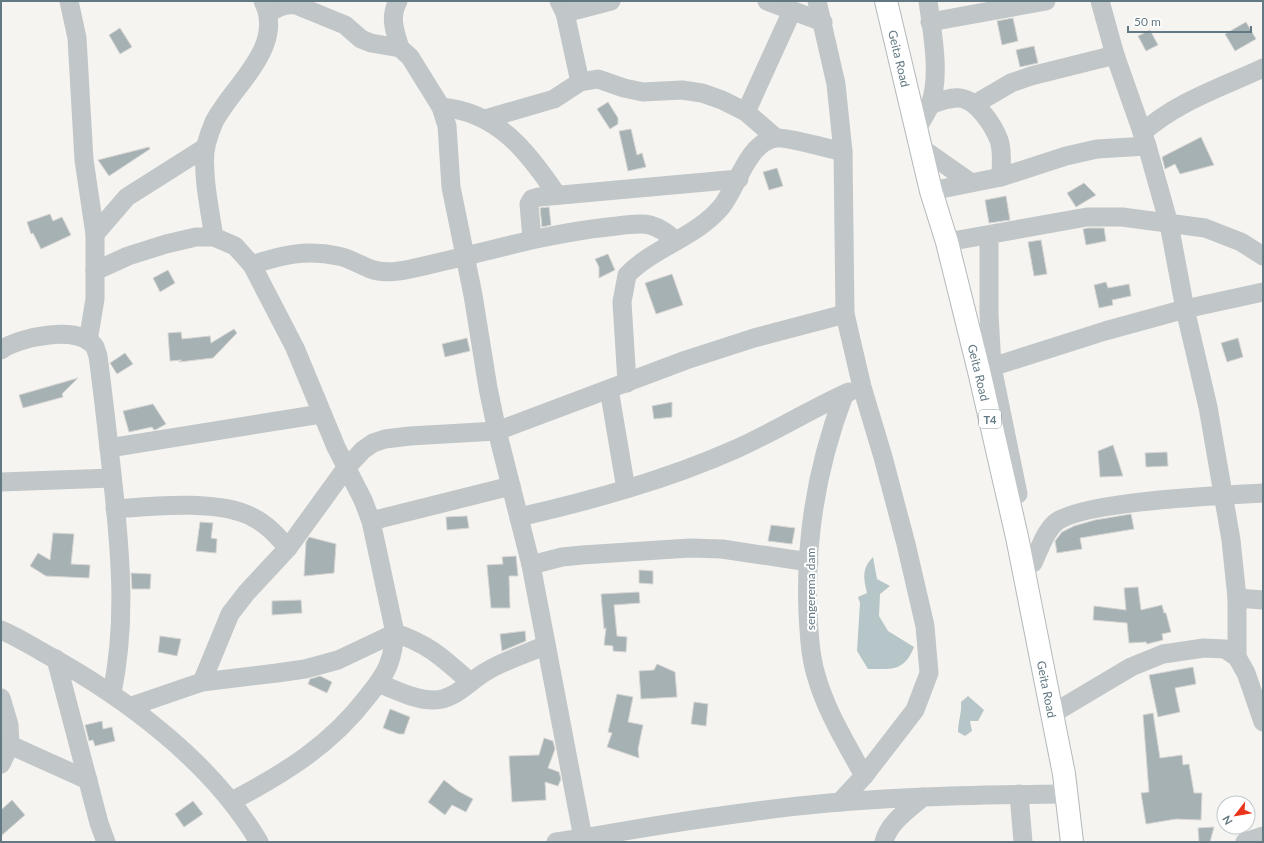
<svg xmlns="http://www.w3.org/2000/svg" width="1264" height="843" viewBox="0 0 1264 843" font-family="Lato,sans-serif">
	<rect width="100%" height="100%" fill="#f5f4f0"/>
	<g fill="#b6c5c7">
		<path d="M873,557L877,579L890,586L880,594L879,616L888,631L914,647C904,672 892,669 868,669L857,651L860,603L858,597L867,593C864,579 861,569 873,557Z"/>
		<path d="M968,696L984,710L978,721H970L972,731L965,736L958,732C958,721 962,713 961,702Z"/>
	</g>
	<g fill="#a6b1b4" stroke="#d6d5d3">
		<polygon points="1013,18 1018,41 1002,45 997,21"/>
		<polygon points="1246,22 1256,39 1235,51 1225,34"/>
		<polygon points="120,28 132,47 120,54 109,35"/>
		<polygon points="1150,30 1158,45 1146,51 1138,36"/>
		<polygon points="1034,46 1038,63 1020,67 1016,50"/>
		<polygon points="608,102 618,118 618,124 610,129 597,109"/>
		<polygon points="631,129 637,155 642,153 646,167 628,171 619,131"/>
		<polygon points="1201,137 1214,165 1180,174 1175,164 1165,169 1162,157"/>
		<polygon points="149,147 150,149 109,176 98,160"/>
		<polygon points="777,168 783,186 769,190 763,172"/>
		<polygon points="1084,183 1096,195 1076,207 1067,193"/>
		<polygon points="1006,196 1010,220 989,223 985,200"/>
		<polygon points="549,207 551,225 542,227 540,208"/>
		<polygon points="50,214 53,221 62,217 71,235 41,249 33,233 31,234 27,222"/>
		<polygon points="1088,228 1104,228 1106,241 1086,245 1083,229"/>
		<polygon points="1041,240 1047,274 1034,276 1028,242"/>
		<polygon points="608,254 615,270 599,278 599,267 595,259"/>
		<polygon points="168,270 175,283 160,292 153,278"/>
		<polygon points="672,274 683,305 656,314 645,283"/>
		<polygon points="1106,282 1108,288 1129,284 1131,296 1112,300 1113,305 1099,308 1094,285"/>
		<polygon points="234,329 237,333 213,358 179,362 182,360 170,361 168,333 181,332 182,339 210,336 211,343"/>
		<polygon points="467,338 470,351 445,357 442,344"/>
		<polygon points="1238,338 1243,357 1227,362 1221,343"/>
		<polygon points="125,353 133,364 117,374 110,363"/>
		<polygon points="78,378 62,394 63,397 23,408 19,395"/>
		<polygon points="672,402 672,417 654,419 652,406"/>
		<polygon points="153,404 166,424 157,429 154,430 152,427 129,432 123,411"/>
		<polygon points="1113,445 1123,476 1100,477 1098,451"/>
		<polygon points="1167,452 1168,466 1146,467 1145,453"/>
		<polygon points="1131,514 1134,529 1080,538 1082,549 1057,553 1055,541 1062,532 1074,526 1095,520"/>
		<polygon points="467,516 469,528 447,530 446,517"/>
		<polygon points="200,522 213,523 211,538 217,539 216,553 196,551"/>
		<polygon points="771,525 795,528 792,544 768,541"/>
		<polygon points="53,533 74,534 71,564 90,565 89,578 46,576 30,566 38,553 50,560"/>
		<polygon points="309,537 336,544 334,573 304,576 306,542"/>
		<polygon points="516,556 518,576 509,576 510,608 491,608 487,565 503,564 502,557"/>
		<polygon points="639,570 653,571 653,584 639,583"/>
		<polygon points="131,573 151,574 150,589 132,589"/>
		<polygon points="1138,587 1141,610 1162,605 1164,613 1166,613 1171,632 1162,634 1163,640 1147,644 1146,642 1129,643 1127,623 1093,620 1094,606 1126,610 1124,588"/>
		<polygon points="639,592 640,603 614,605 617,636 627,637 626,652 613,651 613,646 604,645 606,628 604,629 601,594"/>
		<polygon points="301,600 302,613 272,615 272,601"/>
		<polygon points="525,631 526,641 502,651 500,634"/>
		<polygon points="160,636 181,639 177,656 158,652"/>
		<polygon points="657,664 675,672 677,697 641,699 639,671 654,670"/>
		<polygon points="1193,667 1196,684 1175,688 1180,712 1158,717 1149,675"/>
		<polygon points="320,676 332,682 327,693 308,684 310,679"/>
		<polygon points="617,694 633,697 628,722 643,725 638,749 639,758 607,747 612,733 608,732"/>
		<polygon points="694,702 708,704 706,726 691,724"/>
		<polygon points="390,709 410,717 404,734 399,734 383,728"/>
		<polygon points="1153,713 1160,758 1182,755 1183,765 1189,764 1194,793 1202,793 1201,820 1176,819 1146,824 1141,793 1149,792 1143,715"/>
		<polygon points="102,721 103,729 112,727 115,741 95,746 93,740 89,741 85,725"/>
		<polygon points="544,738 553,741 555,749 548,768 559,772 561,779 558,786 545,782 546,800 512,802 509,756 539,755"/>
		<polygon points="444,780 458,791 473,799 466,812 452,805 445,815 428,802"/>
		<polygon points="12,800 25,815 1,836 1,810"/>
		<polygon points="193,801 203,814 184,827 175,814"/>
		<polygon points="1214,827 1210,842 1199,842 1198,828"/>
	</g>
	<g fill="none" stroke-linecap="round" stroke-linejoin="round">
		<g stroke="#b4b8ba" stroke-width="24">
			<g id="highway">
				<path id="s1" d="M886,1L931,191L947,242L979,371L1017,537L1064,774L1072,842"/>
			</g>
		</g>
		<g stroke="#c1c6c8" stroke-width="19">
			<polyline points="69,1 77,38 84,160 95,234 95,299 88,341"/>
			<path d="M398,1C389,17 395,32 400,48"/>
			<polyline points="559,1 565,13 580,82"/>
			<polyline points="767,1 823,22"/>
			<polyline points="817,1 836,84 843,152 845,314 862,387 883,457 906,544 925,626 929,673 915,710 864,776 840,802"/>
			<polyline points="1100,1 1115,55 1147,146 1169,224 1185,309 1208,407 1231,540 1237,598 1237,657"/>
			<path d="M269,13C278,7 285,4 296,5L345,25L361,39L371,43L400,48L410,57L441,107L447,126L451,187L473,295L488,388L497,431L531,565L583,838"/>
			<polyline points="565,13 611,1"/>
			<polyline points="930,22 1046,1"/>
			<polyline points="975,104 1011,83 1031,76 1115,55"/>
			<path d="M930,105C940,101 950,97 960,98C977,100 993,125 999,140C1003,151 1001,165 1001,177"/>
			<path d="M441,107C498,112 528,152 557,195"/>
			<polyline points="746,112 792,11"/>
			<polyline points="485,119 554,99 580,82 598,79 624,88 643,92 682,90 702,93 722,100 746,112 776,138"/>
			<path d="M917,129C921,121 927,113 930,105C941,76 932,31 928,1"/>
			<path d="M1142,133C1176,102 1222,87 1263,68"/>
			<polyline points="920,147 970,182"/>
			<polyline points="931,191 1001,177 1066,156 1097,149 1147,146"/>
			<polyline points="95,234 127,197 206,147"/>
			<polyline points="989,235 989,313 992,367 1018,494"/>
			<path d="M214,237C210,212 201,168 206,145C208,138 211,129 214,122C233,85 286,47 263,1"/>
			<polyline points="532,239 529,204 532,199 539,197 739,179"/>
			<polyline points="947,242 1087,217 1122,217 1205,228 1241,242 1263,256"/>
			<path d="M252,265C281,255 307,249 338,256C349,258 358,264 368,268C384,275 403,271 419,267C483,253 543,234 608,227C621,226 637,222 650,225C661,228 668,234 676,241"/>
			<path d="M95,271L128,256L166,244L196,237H214L235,246L252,265L295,348L336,447L363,500L371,521L395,633C394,643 393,653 389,663C385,675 376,686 368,696C331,745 285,773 232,801"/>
			<path d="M1,350C19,337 80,324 95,347C96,350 97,353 98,356C104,401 109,447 114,493C121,561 126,625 112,693"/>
			<polyline points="979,371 1105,331 1185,309 1263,292"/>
			<path d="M627,383L622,302L627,275C654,247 697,237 722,206C738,185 747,144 775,138C784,136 831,149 843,152"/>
			<polyline points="609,389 626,489"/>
			<path d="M844,395C818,463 805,538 808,612C809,632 810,655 816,675C826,711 846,743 864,776"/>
			<polyline points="109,448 321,414"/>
			<polyline points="1,482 112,478"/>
			<path d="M115,509C153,506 221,499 254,518C268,525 278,537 288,548"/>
			<path d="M519,517C593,500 666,480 736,449C774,432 811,409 849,392"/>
			<polyline points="371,521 511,486"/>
			<path d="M1033,563C1039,551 1044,533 1055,523C1080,501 1225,495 1263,493"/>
			<polyline points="531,565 562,557 582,555 690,548 722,549 809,562"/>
			<polyline points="1237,598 1263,600"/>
			<path d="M1,630C16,636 30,645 44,653C125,697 212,762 259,842"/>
			<polyline points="56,659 99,823 106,842"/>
			<polyline points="202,682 230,614 247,592 288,548 346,468 363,450 373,443 385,439 410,436 497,431 686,360 754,338 845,314"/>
			<path d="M378,683C395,690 415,700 434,700C455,700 469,681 487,671C505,660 526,654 546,645"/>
			<polyline points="1,698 9,725 10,745 1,764"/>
			<path d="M132,706L202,682L277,673L305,669L338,660L395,633C429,644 444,659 470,682"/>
			<polyline points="1052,714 1131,667 1163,654 1204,648 1225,649 1237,657 1246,673 1263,722"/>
			<polyline points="10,745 88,780"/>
			<polyline points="1019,794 1023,842"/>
			<path d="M556,842C621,832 685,820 750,812C855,797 961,795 1067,794"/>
			<path d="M884,842C888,823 909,809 923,797"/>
			<polyline points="1245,842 1263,836"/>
		</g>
		<use href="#highway" stroke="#fff" stroke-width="22"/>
	</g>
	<g text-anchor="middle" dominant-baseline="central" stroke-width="4" stroke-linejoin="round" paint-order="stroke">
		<rect fill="#fff" stroke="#91a0a8" stroke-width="1" x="979" y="410" width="22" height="18" rx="3"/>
		<g font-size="11" font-weight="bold" fill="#627883">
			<text x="990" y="419">T4</text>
		</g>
		<g font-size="12" fill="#627883" stroke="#fff">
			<text stroke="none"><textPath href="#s1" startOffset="59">Geita Road</textPath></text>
			<text stroke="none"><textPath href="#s1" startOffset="383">Geita Road</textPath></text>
			<text transform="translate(810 589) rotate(-90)">sengerema dam</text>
			<text stroke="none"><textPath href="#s1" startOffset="707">Geita Road</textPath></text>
		</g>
	</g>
	<rect width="1264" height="843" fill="none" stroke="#627883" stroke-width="4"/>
	<g transform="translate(1236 815) rotate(239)"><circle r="19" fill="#ffffff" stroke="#c0c9cd"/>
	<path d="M0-3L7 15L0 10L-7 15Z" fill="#e9351c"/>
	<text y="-6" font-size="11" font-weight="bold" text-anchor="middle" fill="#627883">N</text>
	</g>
	<path d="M1128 26v6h123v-6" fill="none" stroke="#627883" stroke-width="2"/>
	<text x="1134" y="26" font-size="12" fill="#627883" stroke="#ffffff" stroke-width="3" paint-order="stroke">50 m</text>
</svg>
